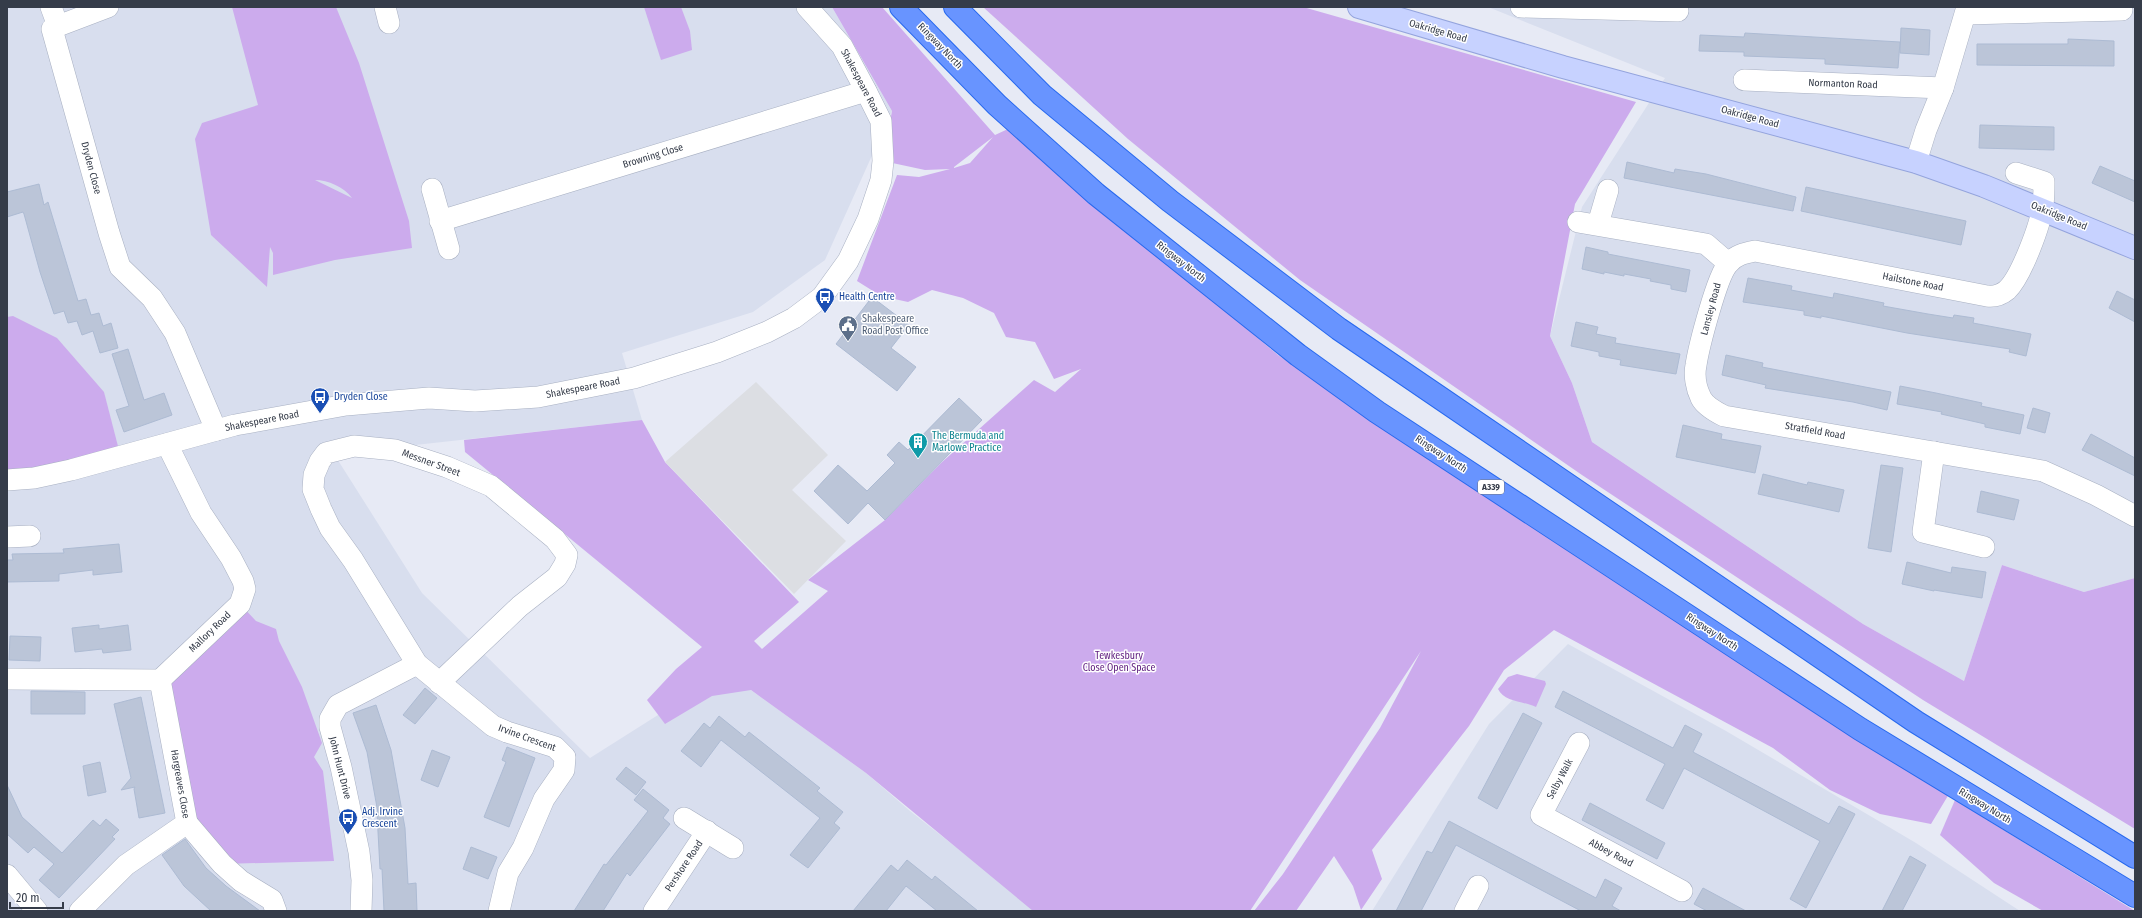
<svg xmlns="http://www.w3.org/2000/svg" width="2142" height="918" viewBox="0 0 2142 918" font-family="'Fira Sans Condensed',sans-serif">
	<rect width="100%" height="100%" fill="#e7eaf5"/>
	<g fill="#d8deee">
		<polygon points="7,7 832,7 892,111 825,260 753,312 622,353 642,420 334,454 422,593 590,758 726,672 866,773 910,811 1037,911 7,911"/>
		<polygon points="1488,7 2135,7 2135,578 2084,592 2002,565 1964,681 1863,624 1592,442 1572,383 1550,336 1582,207 1665,78"/>
		<polygon points="1568,644 1726,731 1916,843 2020,911 1372,911 1489,724"/>
	</g>
	<g fill="#ccabed" fill-rule="evenodd">
		<path d="M232,7H336L359,63L409,221L412,248L335,260L273,275V253L270,247L267,287L211,235L195,139L202,123L258,105ZM315,180C328,180 344,187 352,198Z"/>
		<polygon points="644,7 681,7 690,31 692,50 661,60"/>
		<path d="M832,7H882L995,135L1008,129L1101,213L1172,265L1278,355L1592,567L1949,794L1931,824L1880,814L1830,790L1773,748L1554,630L1504,670L1469,726L1372,850L1382,879L1361,910L1353,886L1334,856L1296,911H1254L1283,874L1380,728L1421,651L1250,911H1033L866,773L751,690L712,696L665,724L647,700L676,669L702,647L465,452L464,440L642,420L665,462L799,602L754,641L762,649L828,591L808,580L885,520L941,463L1034,380L1055,392L1081,369L1054,379L1035,342L1006,337L994,313L963,298L932,290L908,302L881,296L857,281L897,175L919,177L950,169L925,170L883,161L892,111ZM993,137L970,163L954,168V167Z"/>
		<polygon points="983,7 1303,7 1636,102 1575,204 1550,336 1572,383 1592,442 1863,624 1964,681 2002,565 2084,592 2135,578 2135,829 1923,700 1582,475 1300,280 1128,139"/>
		<polygon points="13,316 57,338 104,392 120,454 7,472 7,317"/>
		<polygon points="240,604 256,621 276,629 279,641 302,687 322,743 314,757 323,771 334,861 222,864 187,823 160,680"/>
		<path d="M1517,674L1545,681L1546,684L1536,707C1523,701 1504,702 1498,689L1508,677Z"/>
		<polygon points="1955,800 2135,911 2043,911 1994,883 1940,835"/>
	</g>
	<polygon fill="#dcdee3" points="756,382 828,455 792,490 846,541 794,594 665,462"/>
	<g fill="#bbc5d8" stroke="#adbbd3">
		<polygon points="1901,28 1930,30 1929,55 1900,53"/>
		<polygon points="1745,33 1900,42 1898,68 1825,64 1825,59 1744,56 1744,52 1699,51 1700,35 1744,37"/>
		<polygon points="2068,39 2114,41 2114,66 1977,65 1977,44 2068,44"/>
		<polygon points="1980,125 2054,127 2054,150 1979,148"/>
		<polygon points="1627,162 1674,173 1675,169 1706,174 1796,197 1793,211 1624,178"/>
		<polygon points="2100,166 2135,181 2135,202 2092,183"/>
		<polygon points="39,184 44,205 48,202 78,301 86,299 91,315 99,313 103,326 111,323 118,348 100,353 93,331 82,335 77,321 68,323 64,311 54,314 40,272 24,214 23,212 7,217 7,192"/>
		<polygon points="1806,187 1966,221 1961,245 1801,211"/>
		<polygon points="1586,247 1608,252 1608,254 1690,270 1686,292 1671,289 1671,285 1650,281 1651,279 1624,274 1624,276 1604,272 1604,274 1582,269"/>
		<polygon points="1748,278 1792,286 1791,290 1833,298 1834,293 1884,303 1883,306 1928,314 1953,318 1954,315 1974,318 1973,323 2031,334 2026,356 2009,352 2010,349 1907,333 1821,316 1821,318 1804,315 1804,311 1743,302"/>
		<polygon points="2117,291 2135,300 2135,322 2109,308"/>
		<polygon points="872,297 909,325 891,348 916,367 897,391 836,344"/>
		<polygon points="1576,322 1598,327 1596,334 1616,338 1615,343 1680,354 1676,374 1620,365 1621,360 1599,356 1599,352 1571,346"/>
		<polygon points="128,349 144,400 164,393 172,415 124,432 116,410 129,406 112,354"/>
		<polygon points="1726,355 1763,363 1762,367 1891,392 1887,410 1853,402 1765,388 1766,385 1722,375"/>
		<polygon points="1900,386 1936,393 1982,403 1981,406 2024,415 2020,434 1985,427 1985,424 1941,414 1942,412 1897,404"/>
		<polygon points="959,398 982,420 885,520 868,503 848,524 814,491 838,465 867,491 895,463 887,455 899,442 908,450"/>
		<polygon points="2033,408 2050,413 2045,433 2027,428"/>
		<polygon points="1683,425 1722,434 1721,439 1761,446 1755,473 1676,457"/>
		<polygon points="2091,434 2135,458 2135,476 2082,450"/>
		<polygon points="1881,465 1903,468 1891,552 1868,548"/>
		<polygon points="1763,474 1807,485 1808,482 1844,490 1839,512 1758,494"/>
		<polygon points="1981,491 2019,500 2014,520 1977,512"/>
		<polygon points="119,544 122,572 93,575 93,570 59,574 59,581 7,582 7,560 13,560 12,554 64,553 63,549"/>
		<polygon points="1907,562 1951,573 1952,567 1986,572 1982,598 1934,590 1934,591 1902,584"/>
		<polygon points="99,625 99,629 128,625 131,650 103,653 102,649 75,652 72,628"/>
		<polygon points="10,636 41,637 40,661 9,660"/>
		<polygon points="425,688 437,698 415,724 403,715"/>
		<polygon points="31,691 85,692 85,714 31,714"/>
		<polygon points="1563,691 1673,748 1685,725 1702,734 1693,752 1829,824 1839,806 1855,814 1806,908 1790,899 1820,841 1684,768 1663,809 1646,800 1665,764 1555,707"/>
		<polygon points="141,697 165,813 139,818 134,789 135,787 121,790 131,778 114,704"/>
		<polygon points="376,705 391,750 405,828 408,884 416,883 417,911 384,911 382,869 380,869 377,813 378,813 367,752 353,713"/>
		<polygon points="1523,713 1542,723 1497,809 1478,798"/>
		<polygon points="719,716 745,737 749,732 820,788 817,791 843,812 834,823 840,828 808,868 790,855 820,818 721,740 701,767 681,751 704,723 710,728"/>
		<polygon points="507,747 535,758 509,827 484,817 506,762 502,760"/>
		<polygon points="432,750 450,757 438,787 421,780"/>
		<polygon points="100,762 106,792 88,796 83,766"/>
		<polygon points="626,767 646,782 636,795 616,779"/>
		<polygon points="7,785 22,817 62,853 93,820 100,826 106,819 119,830 112,837 115,839 59,898 39,880 54,864 34,847 28,853 7,834"/>
		<polygon points="643,789 669,810 663,818 670,824 630,876 627,873 603,911 574,911 604,864 606,865 648,811 634,800"/>
		<polygon points="1590,803 1665,843 1657,859 1582,820"/>
		<polygon points="1449,821 1596,898 1605,879 1622,888 1612,906 1621,911 1581,911 1456,845 1421,911 1396,911 1427,851 1432,853"/>
		<polygon points="185,839 206,868 226,886 260,911 211,911 184,886 162,855"/>
		<polygon points="471,847 497,857 488,879 463,869"/>
		<polygon points="1910,856 1926,865 1902,911 1882,911"/>
		<polygon points="907,860 932,880 935,876 978,911 937,911 906,886 886,911 853,911 891,865 898,871"/>
		<polygon points="1703,888 1746,911 1707,911 1694,904"/>
	</g>
	<g fill="none" stroke-linecap="round" stroke-linejoin="round">
		<g stroke="#a8b0c2" stroke-width="22">
			<g id="street">
				<polyline points="51,7 58,26 108,7"/>
				<polyline points="385,7 389,23"/>
				<polyline points="1521,7 1678,11"/>
				<polyline points="1966,14 2122,10"/>
				<polyline points="58,26 52,29 109,233 120,267 152,298 175,333 216,430"/>
				<polyline points="1744,80 1943,88"/>
				<polyline points="1916,162 1926,130 1943,88 1967,7"/>
				<path d="M2016,173L2044,182C2044,189 2044,197 2043,204C2041,224 2021,277 2007,290C2001,295 1995,297 1987,296L1755,251C1745,253 1735,255 1728,264C1717,276 1699,346 1696,365C1694,375 1696,388 1701,398C1705,406 1716,412 1724,416L2043,471L2096,495L2135,516"/>
				<polyline points="432,189 449,249"/>
				<polyline points="440,221 866,91"/>
				<polyline points="1578,222 1706,244 1728,263"/>
				<polyline points="1598,224 1608,190"/>
				<polyline points="1934,452 1923,532 1984,547"/>
				<polyline points="7,480 34,478 71,470 235,425 346,405 429,398 475,401 538,397 634,378 717,352 767,332 794,318 822,297 848,261 868,219 881,180 883,161 881,121 866,91 842,46 807,7"/>
				<polyline points="7,537 30,536"/>
				<polyline points="7,679 160,680 240,604 245,589 243,581 231,558 201,513 167,444"/>
				<polyline points="439,683 520,606 557,577 565,564 567,555 555,539 491,486 447,467 395,450 354,446 326,453 320,461 314,475 313,489 321,509 330,528 353,560 417,664 493,726 507,732 555,747 565,757 564,770 544,799 523,848 508,873 499,911"/>
				<polyline points="1579,743 1541,815 1682,891"/>
				<polyline points="684,818 733,848"/>
				<polyline points="187,823 222,864 241,881 272,900 276,911"/>
				<polyline points="7,875 37,911"/>
				<polyline points="80,911 126,865 187,823 160,680"/>
				<polyline points="361,911 362,880 359,852 341,767 330,727 330,719 338,705 417,664"/>
				<polyline points="654,911 707,831"/>
				<polyline points="1465,911 1478,886"/>
			</g>
		</g>
		<g stroke="#94a4dd" stroke-width="24">
			<polyline id="secondary" points="1359,7 1563,67 1916,162 1984,186 2135,248"/>
		</g>
		<g stroke="#2869ee" stroke-width="24">
			<g id="highway">
				<polyline points="901,7 997,105 1096,194 1298,355 1377,412 1860,729 2135,896"/>
				<polyline points="955,7 1042,95 1170,201 1339,329 1916,722 2135,857"/>
			</g>
		</g>
		<use href="#street" stroke="#fff" stroke-width="21"/>
		<use href="#secondary" stroke="#c7d2ff" stroke-width="22"/>
		<use href="#highway" stroke="#6894ff" stroke-width="22"/>
	</g>
	<defs>
		<g id="bus-pin" transform="scale(1)"><path d="M0 17L-7.5 6A9.5 9.5 0 1 1 7.5 6Z" fill="#1a4fb4" stroke="#fff"/><path d="M-5-6H5V4H4V6H2V4H-2V6H-4V4H-5ZM-3.5-4V0h7V-4ZM-3.5 1.2v1.5H-2V1.2ZM2 1.2v1.5H3.5V1.2Z" fill="#fff"/></g>
		<g id="civic-pin" transform="scale(1)"><path d="M0 17L-7.5 6A9.5 9.5 0 1 1 7.5 6Z" fill="#5c6f8a" stroke="#fff"/><path d="M-.6-6.5H3V-4.5H.6V-3L4-1V1h2V6H-6V1h2V-1L-.6-3ZM-1.2 2.5V6h2.4V2.5Z" fill="#fff"/></g>
		<g id="building-pin" transform="scale(1)"><path d="M0 17L-7.5 6A9.5 9.5 0 1 1 7.5 6Z" fill="#0f9aa8" stroke="#fff"/><path d="M-4-6H4V6H1V3H-1V6H-4ZM-2.5-4.3h1.7v1.8h-1.7ZM.8-4.3h1.7v1.8H.8ZM-2.5-1h1.7V.8h-1.7ZM.8-1h1.7V.8H.8Z" fill="#fff"/></g>
	</defs>
	<g fill-rule="evenodd">
		<use href="#bus-pin" x="825" y="297"/>
		<use href="#civic-pin" x="848" y="325"/>
		<use href="#bus-pin" x="320" y="397"/>
		<use href="#building-pin" x="918" y="442"/>
		<use href="#bus-pin" x="348" y="818"/>
	</g>
	<g text-anchor="middle" dominant-baseline="central" stroke-width="3" stroke-linejoin="round" paint-order="stroke">
		<rect fill="#fff" stroke="#727680" stroke-width="1" x="1478" y="480" width="26" height="14" rx="3"/>
		<g font-size="9" font-weight="bold" fill="#353c49">
			<text x="1491" y="487">A339</text>
		</g>
		<g font-size="10" fill="#353c49" stroke="#fff">
			<text transform="translate(1438 31) rotate(16)">Oakridge Road</text>
			<text transform="translate(940 46) rotate(46)">Ringway North</text>
			<text transform="translate(861 83) rotate(62)">Shakespeare Road</text>
			<text transform="translate(1843 84) rotate(2)">Normanton Road</text>
			<text transform="translate(1750 117) rotate(15)">Oakridge Road</text>
			<text transform="translate(653 156) rotate(-17)">Browning Close</text>
			<text transform="translate(91 168) rotate(75)">Dryden Close</text>
			<text transform="translate(2059 216) rotate(22)">Oakridge Road</text>
			<text transform="translate(1181 262) rotate(38)">Ringway North</text>
			<text transform="translate(1913 282) rotate(11)">Hailstone Road</text>
			<text transform="translate(1711 309) rotate(-75)">Lansley Road</text>
			<text transform="translate(583 388) rotate(-11)">Shakespeare Road</text>
			<text transform="translate(262 421) rotate(-11)">Shakespeare Road</text>
			<text transform="translate(1815 431) rotate(10)">Stratfield Road</text>
			<text transform="translate(1441 454) rotate(33)">Ringway North</text>
			<text transform="translate(431 463) rotate(20)">Messner Street</text>
			<text transform="translate(210 632) rotate(-44)">Mallory Road</text>
			<text transform="translate(1712 632) rotate(33)">Ringway North</text>
			<text transform="translate(527 738) rotate(20)">Irvine Crescent</text>
			<text transform="translate(340 768) rotate(76)">John Hunt Drive</text>
			<text transform="translate(1560 779) rotate(-62)">Selby Walk</text>
			<text transform="translate(180 784) rotate(80)">Hargreaves Close</text>
			<text transform="translate(1985 806) rotate(31)">Ringway North</text>
			<text transform="translate(1611 853) rotate(28)">Abbey Road</text>
			<text transform="translate(684 866) rotate(-56)">Pershore Road</text>
		</g>
		<g font-size="10" fill="#164399" stroke="#fff" text-anchor="start">
			<text x="839" y="297">Health Centre</text>
			<text x="334" y="397">Dryden Close</text>
			<text x="362" y="812">Adj. Irvine<tspan x="362" dy="12">Crescent</tspan></text>
		</g>
		<g font-size="10" fill="#4e5e75" stroke="#fff" text-anchor="start">
			<text x="862" y="319">Shakespeare<tspan x="862" dy="12">Road Post Office</tspan></text>
		</g>
		<g font-size="10" fill="#0d838f" stroke="#fff" text-anchor="start">
			<text x="932" y="436">The Bermuda and<tspan x="932" dy="12">Marlowe Practice</tspan></text>
		</g>
		<g font-size="10" fill="#612181" stroke="#fff">
			<text x="1119" y="656">Tewkesbury<tspan x="1119" dy="12">Close Open Space</tspan></text>
		</g>
	</g>
	<rect width="2142" height="918" fill="none" stroke="#353c49" stroke-width="16"/>
	<path d="M10 902v6h53v-6" fill="none" stroke="#353c49" stroke-width="2"/>
	<text x="16" y="902" font-size="12" fill="#353c49" stroke="#ffffff" stroke-width="3" paint-order="stroke">20 m</text>
</svg>
